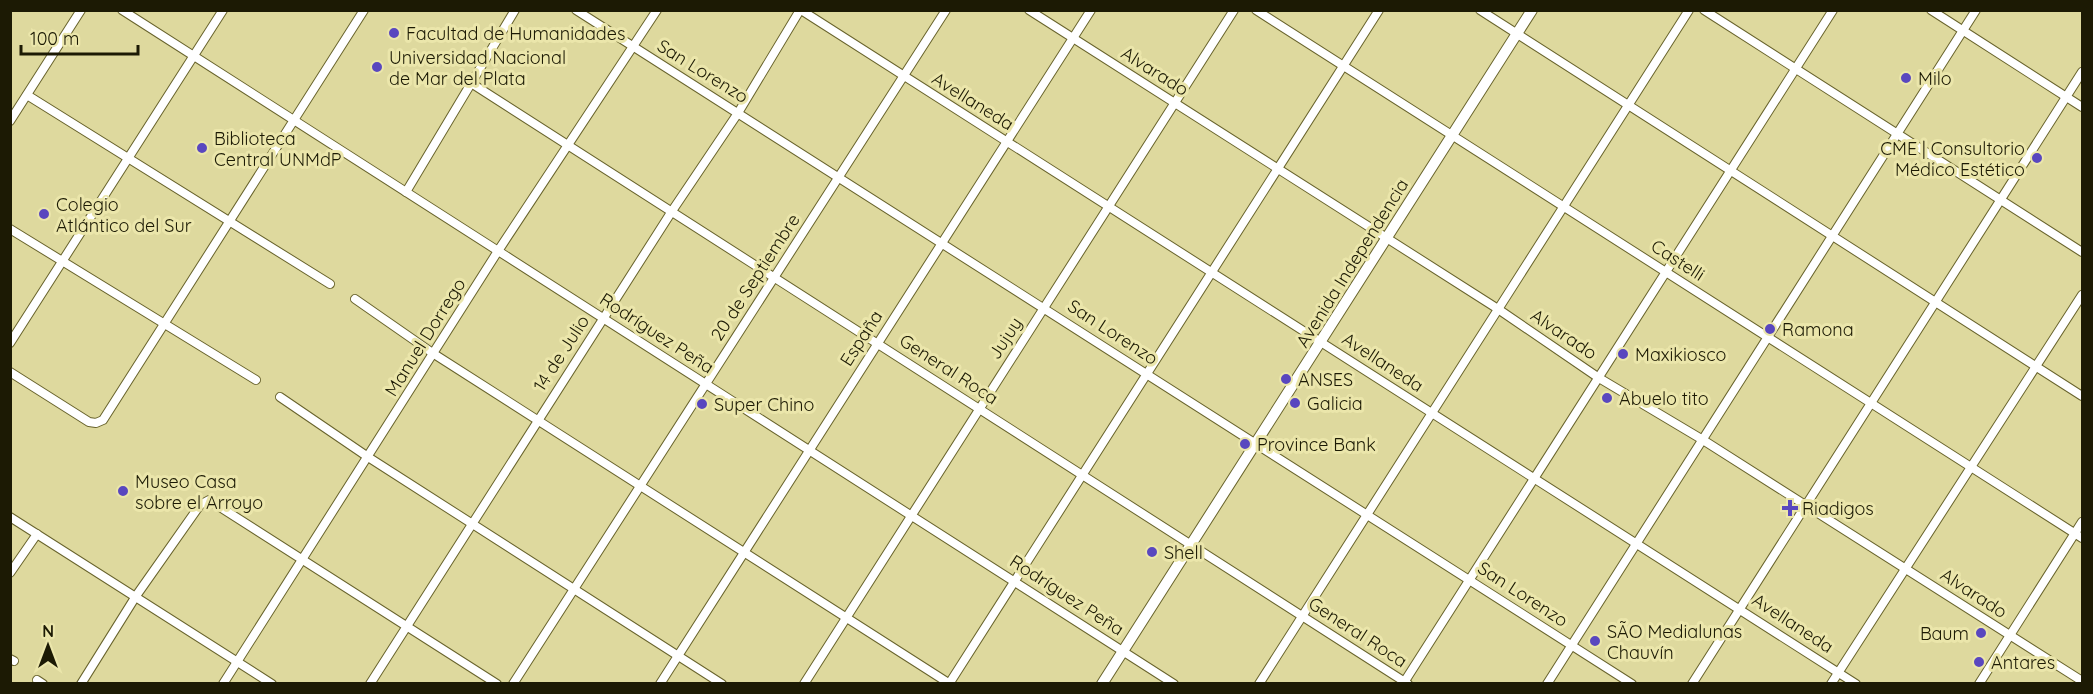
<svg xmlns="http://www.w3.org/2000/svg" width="2093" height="694" viewBox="0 0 2093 694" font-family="Quicksand,sans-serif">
	<rect width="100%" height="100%" fill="#ded99e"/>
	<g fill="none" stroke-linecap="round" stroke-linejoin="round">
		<g stroke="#68632c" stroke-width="10">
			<g id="minor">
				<polyline points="122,10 1174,684"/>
				<polyline points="576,10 1632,684"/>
				<polyline points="801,10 1856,684"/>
				<polyline points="1029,10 1498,309 1599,378 1703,440 2082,681"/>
				<polyline points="1256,10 2082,538"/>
				<polyline points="1480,10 2082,396"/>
				<polyline points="1704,10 2082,252"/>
				<polyline points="1931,10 2082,107"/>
				<polyline points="471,83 1408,684"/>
				<polyline points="27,95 330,284"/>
				<polyline points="10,121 81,10"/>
				<polyline points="406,192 515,10"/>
				<polyline points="10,229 256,380"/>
				<polyline points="355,299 434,354 950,684"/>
				<polyline points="10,343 223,10"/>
				<polyline points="10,372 89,422 96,423 103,420 364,10"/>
				<polyline points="280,397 368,457 722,684"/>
				<polyline points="10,517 272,684"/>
				<polyline points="10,573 37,534"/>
				<polyline points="10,659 14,661"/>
				<polyline points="37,680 43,684"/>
				<polyline points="81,684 136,596 200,505 209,500 497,684"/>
				<polyline points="223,684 498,251 657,10"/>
				<polyline points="370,684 672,211 738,113 800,10"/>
				<polyline points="513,684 946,10"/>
				<polyline points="660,684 1091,10"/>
				<polyline points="804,684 1234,10"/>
				<polyline points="949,684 1379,10"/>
				<polyline points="1259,684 1689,10"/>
				<polyline points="1403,684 1833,10"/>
				<polyline points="1547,684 1976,10"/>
				<polyline points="1692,684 2082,72"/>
				<polyline points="1831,684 2082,295"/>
				<polyline points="1979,684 2082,522"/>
			</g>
		</g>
		<g stroke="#68632c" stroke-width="12">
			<polyline id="major" points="1102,684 1532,10"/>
		</g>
		<use href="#minor" stroke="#fff" stroke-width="8"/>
		<use href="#major" stroke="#fff" stroke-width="10"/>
	</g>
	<g fill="#5947bf" stroke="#ebe6ab" stroke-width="2">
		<circle cx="394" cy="33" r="6"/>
		<circle cx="377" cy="67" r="6"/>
		<circle cx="1906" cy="78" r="6"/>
		<circle cx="202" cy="148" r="6"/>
		<circle cx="2037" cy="158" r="6"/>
		<circle cx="44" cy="214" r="6"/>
		<circle cx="1770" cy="329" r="6"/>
		<circle cx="1623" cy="354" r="6"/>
		<circle cx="1286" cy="379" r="6"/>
		<circle cx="1607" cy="398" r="6"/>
		<circle cx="1295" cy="403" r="6"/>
		<circle cx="702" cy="404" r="6"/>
		<circle cx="1245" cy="444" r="6"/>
		<circle cx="123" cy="491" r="6"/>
		<path d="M1787 499h6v6h6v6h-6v6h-6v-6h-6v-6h6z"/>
		<circle cx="1152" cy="552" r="6"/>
		<circle cx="1981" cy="633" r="6"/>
		<circle cx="1595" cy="641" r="6"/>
		<circle cx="1979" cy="662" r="6"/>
	</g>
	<g text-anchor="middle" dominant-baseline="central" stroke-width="6" stroke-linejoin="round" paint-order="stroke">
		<g font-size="18" fill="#1c1a04" stroke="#ebe6ab" text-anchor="start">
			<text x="406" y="33">Facultad de Humanidades</text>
			<text x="389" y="57">Universidad Nacional<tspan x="389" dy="21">de Mar del Plata</tspan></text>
			<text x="1918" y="78">Milo</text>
			<text x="214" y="138">Biblioteca<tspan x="214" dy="21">Central UNMdP</tspan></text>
			<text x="2025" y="148" text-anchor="end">CME | Consultorio<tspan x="2025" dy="21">Médico Estético</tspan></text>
			<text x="56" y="204">Colegio<tspan x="56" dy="21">Atlántico del Sur</tspan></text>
			<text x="1782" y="329">Ramona</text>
			<text x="1635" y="354">Maxikiosco</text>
			<text x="1298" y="379">ANSES</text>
			<text x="1619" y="398">Abuelo tito</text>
			<text x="1307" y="403">Galicia</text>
			<text x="714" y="404">Super Chino</text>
			<text x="1257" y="444">Province Bank</text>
			<text x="135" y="481">Museo Casa<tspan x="135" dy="21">sobre el Arroyo</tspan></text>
			<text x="1802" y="508">Riadigos</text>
			<text x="1164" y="552">Shell</text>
			<text x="1607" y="631">SÃO Medialunas<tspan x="1607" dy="21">Chauvín</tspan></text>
			<text x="1969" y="633" text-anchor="end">Baum</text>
			<text x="1991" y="662">Antares</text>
		</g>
		<g font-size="18" fill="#1c1a04" stroke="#ebe6ab">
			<text transform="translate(703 71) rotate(32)">San Lorenzo</text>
			<text transform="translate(1155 71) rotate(32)">Alvarado</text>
			<text transform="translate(973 101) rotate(32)">Avellaneda</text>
			<text transform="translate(1678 260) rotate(33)">Castelli</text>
			<text transform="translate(1352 263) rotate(-58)">Avenida Independencia</text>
			<text transform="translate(755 277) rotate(-57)">20 de Septiembre</text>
			<text transform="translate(1113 332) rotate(33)">San Lorenzo</text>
			<text transform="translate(657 333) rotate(33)">Rodríguez Peña</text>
			<text transform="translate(1564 334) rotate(34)">Alvarado</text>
			<text transform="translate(425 337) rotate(-58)">Manuel Dorrego</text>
			<text transform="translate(861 338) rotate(-57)">España</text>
			<text transform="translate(1005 338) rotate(-57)">Jujuy</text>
			<text transform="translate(561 353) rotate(-57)">14 de Julio</text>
			<text transform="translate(1383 362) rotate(33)">Avellaneda</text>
			<text transform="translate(949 369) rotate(33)">General Roca</text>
			<text transform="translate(1974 593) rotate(33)">Alvarado</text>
			<text transform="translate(1523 594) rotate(33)">San Lorenzo</text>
			<text transform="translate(1067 595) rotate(33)">Rodríguez Peña</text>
			<text transform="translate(1793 623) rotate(33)">Avellaneda</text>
			<text transform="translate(1358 632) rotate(33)">General Roca</text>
		</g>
	</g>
	<rect width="2093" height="694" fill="none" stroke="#1c1a04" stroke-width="24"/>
	<g transform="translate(48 646)" stroke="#ebe6ab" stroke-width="4.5" paint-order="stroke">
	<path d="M0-4.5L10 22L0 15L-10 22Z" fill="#1c1a04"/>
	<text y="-9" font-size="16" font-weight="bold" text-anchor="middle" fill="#1c1a04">N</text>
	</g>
	<path d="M21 45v9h117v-9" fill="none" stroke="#1c1a04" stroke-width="3"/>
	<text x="30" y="45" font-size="18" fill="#1c1a04" stroke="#ebe6ab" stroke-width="4.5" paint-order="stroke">100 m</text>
</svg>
